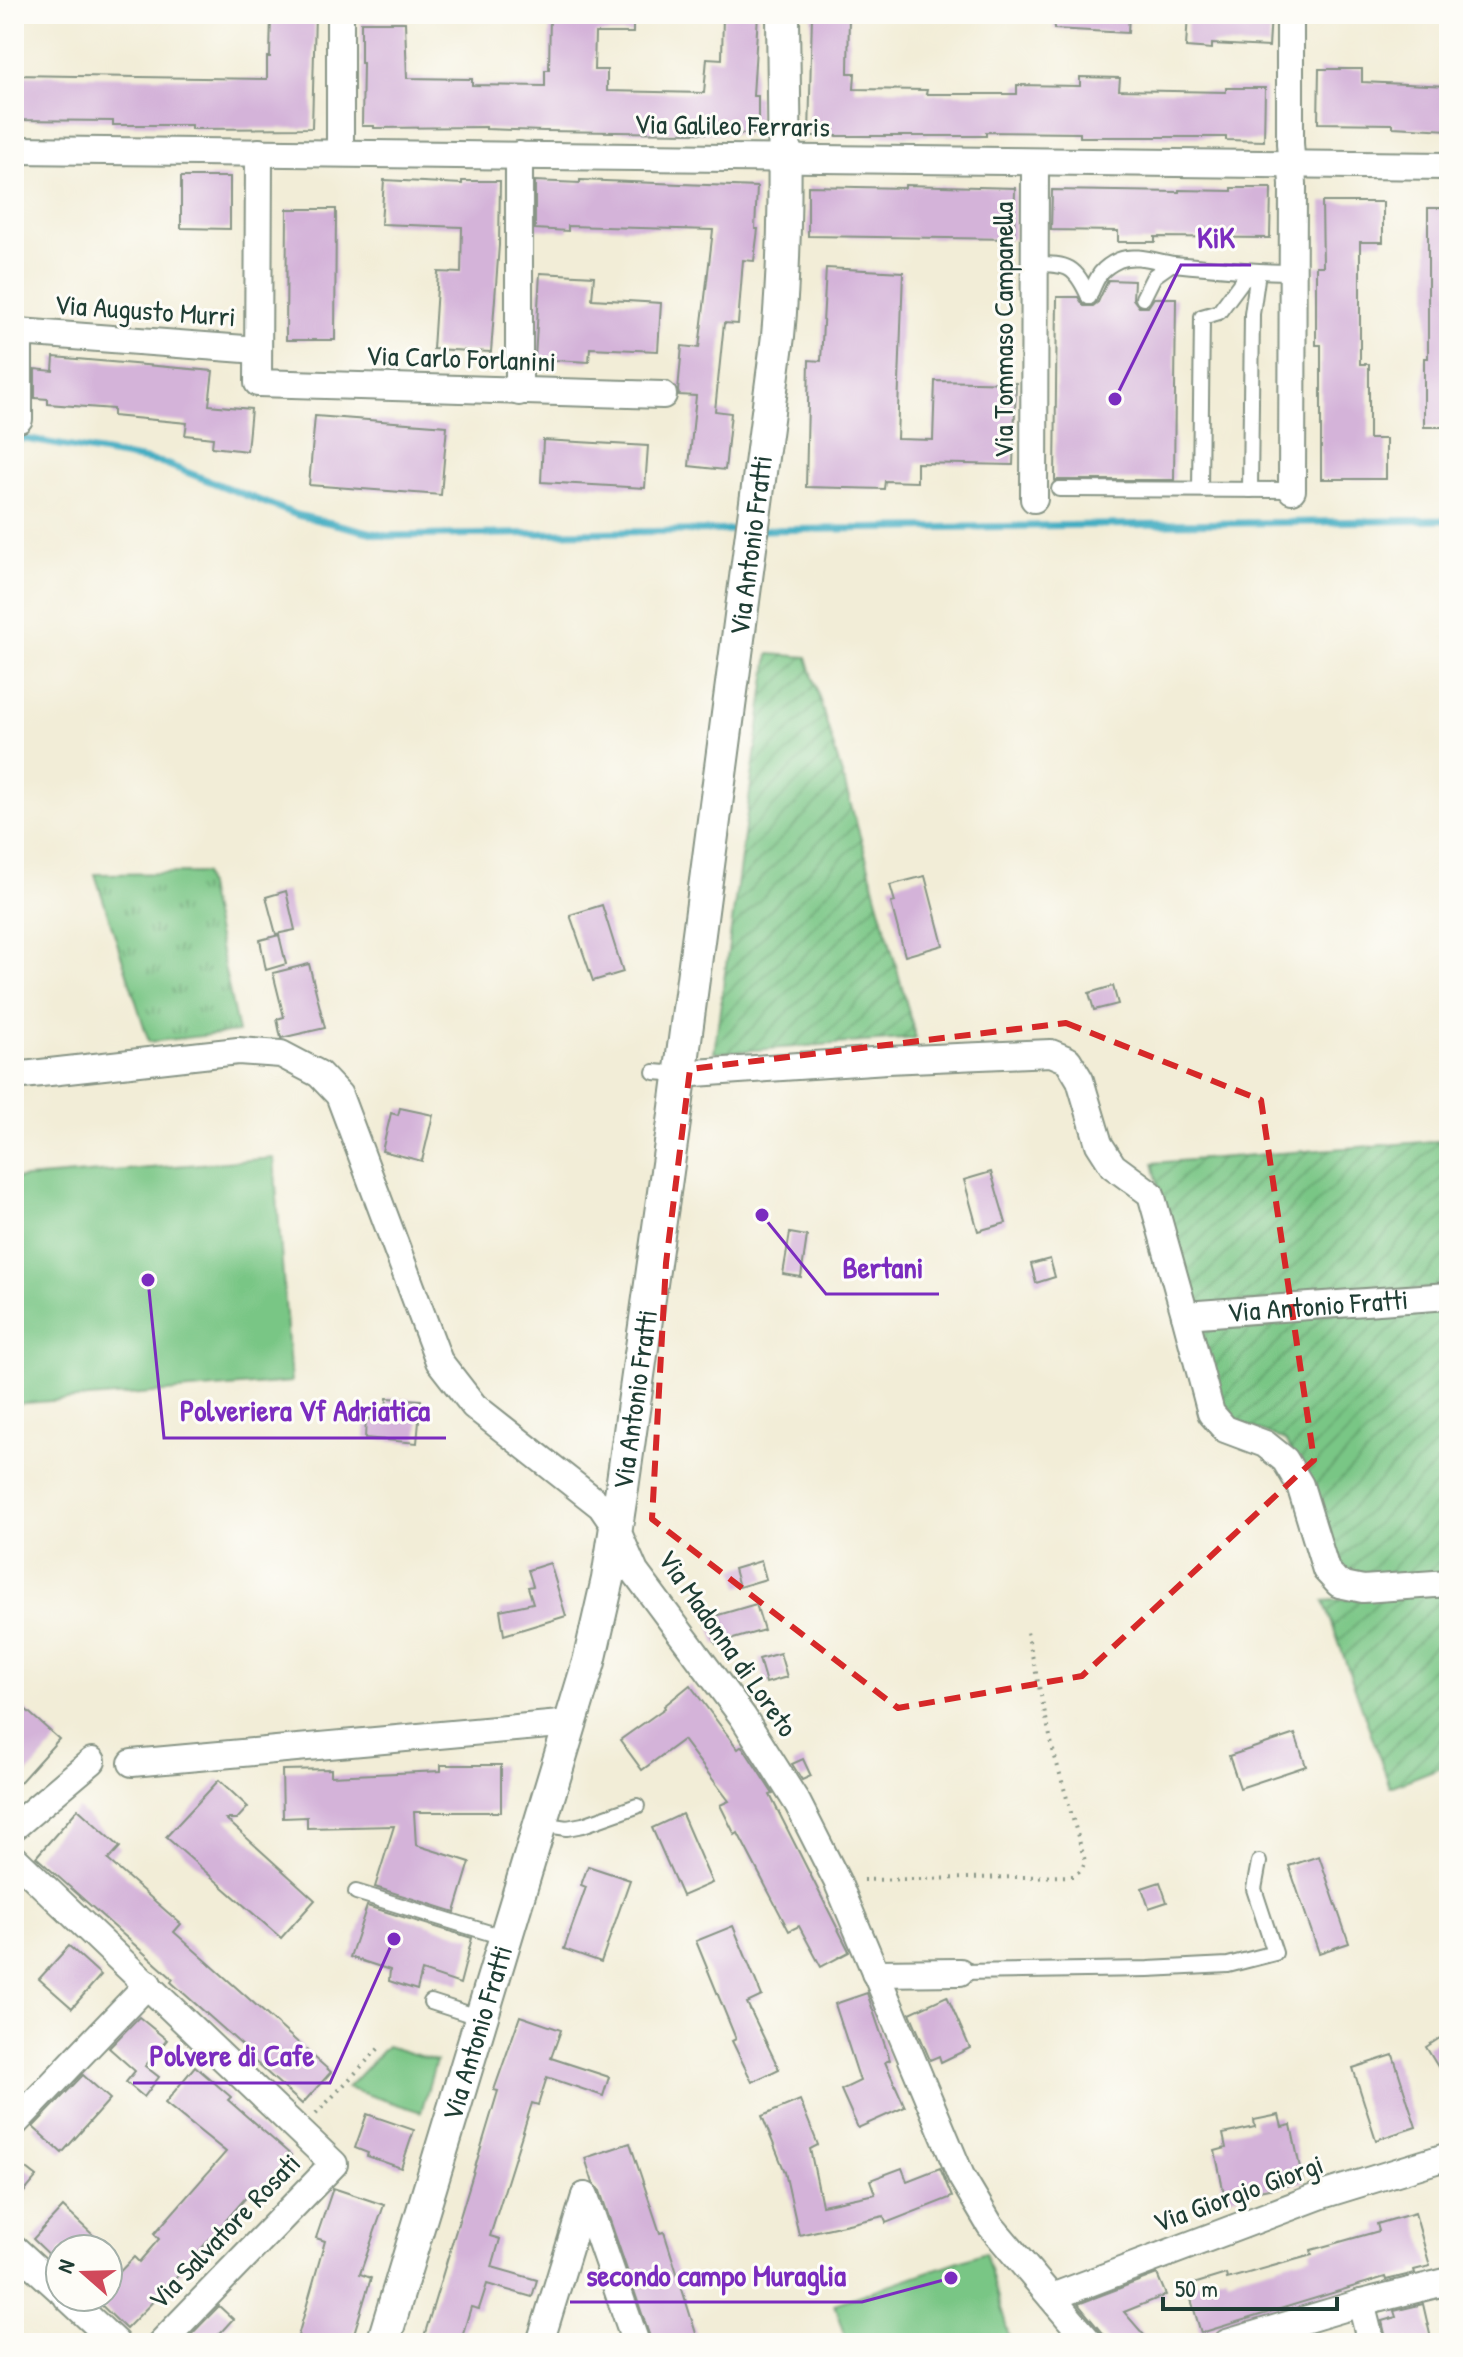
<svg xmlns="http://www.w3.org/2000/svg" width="1463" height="2357" viewBox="0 0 1463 2357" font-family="'Patrick Hand',sans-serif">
	<defs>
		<pattern id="grass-tufts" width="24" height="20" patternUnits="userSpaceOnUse" patternTransform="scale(2)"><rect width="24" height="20" fill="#79c685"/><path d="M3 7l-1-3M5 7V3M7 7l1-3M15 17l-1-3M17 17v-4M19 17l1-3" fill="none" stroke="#63a26e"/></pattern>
		<pattern id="garden-furrows" width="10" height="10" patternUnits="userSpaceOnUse" patternTransform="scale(2)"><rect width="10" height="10" fill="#79c685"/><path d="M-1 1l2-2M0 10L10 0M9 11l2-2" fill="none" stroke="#63a26e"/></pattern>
	</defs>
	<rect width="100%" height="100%" fill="#fdfcf7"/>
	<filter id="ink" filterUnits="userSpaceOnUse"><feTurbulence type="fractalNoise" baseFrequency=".0125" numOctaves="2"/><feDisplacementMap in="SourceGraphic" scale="16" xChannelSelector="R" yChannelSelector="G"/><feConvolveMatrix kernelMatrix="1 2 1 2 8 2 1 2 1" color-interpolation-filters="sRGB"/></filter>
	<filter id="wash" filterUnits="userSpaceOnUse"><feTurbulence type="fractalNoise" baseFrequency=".006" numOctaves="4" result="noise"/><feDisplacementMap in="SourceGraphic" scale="32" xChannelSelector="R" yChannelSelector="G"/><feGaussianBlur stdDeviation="1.8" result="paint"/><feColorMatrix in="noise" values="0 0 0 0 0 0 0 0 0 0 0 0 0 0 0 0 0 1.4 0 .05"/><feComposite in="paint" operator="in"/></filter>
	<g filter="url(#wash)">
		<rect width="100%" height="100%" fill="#f2edd7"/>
		<polygon fill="url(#grass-tufts)" stroke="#4c825c" stroke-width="2" points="204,873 238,1032 149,1042 95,874"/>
		<g fill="#79c685" stroke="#4c825c" stroke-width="2">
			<polygon points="274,1158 291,1382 14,1404 14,1179"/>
			<polygon points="387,2046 436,2061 421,2112 347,2088"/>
			<polygon points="985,2252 1011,2343 847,2343 834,2304"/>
		</g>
		<g fill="url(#garden-furrows)" stroke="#4c825c" stroke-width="2">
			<polygon points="769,654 807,657 863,846 916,1038 714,1053"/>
			<polygon points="1449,1140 1449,1287 1207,1305 1190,1300 1182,1285 1153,1163"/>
			<polygon points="1449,1305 1449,1575 1344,1578 1334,1562 1305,1474 1285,1441 1219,1414 1193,1324"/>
			<polygon points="1449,1591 1449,1764 1390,1787 1324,1601"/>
		</g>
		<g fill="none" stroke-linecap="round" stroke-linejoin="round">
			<g stroke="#43adc2" stroke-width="7">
				<polyline points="14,437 163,463 297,515 386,536 743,530"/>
				<polyline points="759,530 1449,520"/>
			</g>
		</g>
		<g id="blocks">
			<g fill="#d4b3d9">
				<polygon points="271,14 315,14 312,128 191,129 191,125 113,125 113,121 14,120 14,75 267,79 267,57 270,57"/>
				<polygon points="550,14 633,14 633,33 595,33 594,70 607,70 607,91 704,93 707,58 722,59 723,14 758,14 753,96 758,96 758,134 544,131 486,129 486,127 374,128 374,126 362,126 363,63 361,63 361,22 405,22 407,78 472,79 472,85 545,86 545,70 549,70"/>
				<polygon points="812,14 849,14 848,73 855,73 854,89 927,90 926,94 1017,94 1017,85 1080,86 1080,77 1120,78 1119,90 1226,92 1226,88 1265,88 1264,141 1226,140 1226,137 1080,137 1080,133 986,132 986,136 809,136"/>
				<polygon points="1054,14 1129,14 1128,33 1054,29"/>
				<polygon points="1188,14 1271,14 1269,47 1212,44 1212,49 1186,47"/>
				<polygon points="1319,69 1362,69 1362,82 1449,86 1449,130 1393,127 1393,124 1318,123"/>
				<polygon points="181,177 230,177 230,229 181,228"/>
				<polygon points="384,180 462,184 462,181 500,181 499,245 491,352 433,349 438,272 461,273 462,227 381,224"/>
				<polygon points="580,180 757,187 755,229 758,229 754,261 743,260 738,324 724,323 715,411 731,413 725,470 689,466 696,396 679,395 678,391 682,346 699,348 713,230 568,226 568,231 535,229 535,181 580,183"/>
				<polygon points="905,185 1015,188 1014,239 808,236 808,186 905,188"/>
				<polygon points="1232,188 1271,188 1270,238 1155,237 1155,242 1118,242 1118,231 1051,230 1052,190 1179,192 1179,190 1232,191"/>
				<polygon points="1322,202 1383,202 1383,242 1360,242 1360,364 1369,364 1369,439 1386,439 1386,479 1321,479 1321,345 1316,345 1316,266 1323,266"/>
				<polygon points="1428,208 1449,208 1449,427 1424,427 1424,358 1428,358"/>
				<polygon points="287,209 336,209 335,340 286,340"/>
				<polygon points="826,268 903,272 897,439 933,440 935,381 1016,383 1013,465 917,463 917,482 885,481 884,489 806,487 809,360 821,361"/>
				<polygon points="540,273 594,276 592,299 661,303 658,351 590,348 589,362 535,359"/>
				<polygon points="1108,280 1134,281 1133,299 1139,307 1148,307 1154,298 1176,298 1174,480 1055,480 1057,297 1078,297 1084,306 1093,306 1098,302"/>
				<polygon points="54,357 213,371 209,405 251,409 247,451 212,447 213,438 185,435 187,423 113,416 113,409 48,404 48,399 35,398 35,369 53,371"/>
				<polygon points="315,416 447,426 441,495 309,485"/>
				<polygon points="543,440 648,446 645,488 541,482"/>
				<polygon points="925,876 943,945 905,956 891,903 895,902 890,885"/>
				<polygon points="286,891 295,930 276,934 266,897"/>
				<polygon points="602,905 623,972 593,981 570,915"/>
				<polygon points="279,935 286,964 266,970 260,940"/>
				<polygon points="309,964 325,1028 281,1038 277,1019 284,1017 273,973"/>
				<polygon points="1113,986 1118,1004 1094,1010 1089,993"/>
				<polygon points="400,1108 433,1115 422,1161 382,1151 391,1113 398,1115"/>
				<polygon points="991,1172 1006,1223 978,1231 964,1180"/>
				<polygon points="790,1233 807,1236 801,1277 783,1274"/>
				<polygon points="1050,1259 1055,1277 1036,1283 1031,1264"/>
				<polygon points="387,1398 421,1400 417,1443 365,1438 366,1419 385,1420"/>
				<polygon points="761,1561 766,1579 739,1587 734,1569"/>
				<polygon points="550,1563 566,1616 504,1635 500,1610 533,1603 528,1587 533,1586 528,1570"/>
				<polygon points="756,1604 764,1630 716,1644 708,1618"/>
				<polygon points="780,1653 787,1677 766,1683 759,1659"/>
				<polygon points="690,1685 738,1749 742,1746 744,1749 773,1794 770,1795 848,1949 849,1952 821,1967 799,1926 789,1931 738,1833 735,1835 720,1805 729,1801 683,1740 642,1770 620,1740 665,1708 664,1706"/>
				<polygon points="14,1699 59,1739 14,1789"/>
				<polygon points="1295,1734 1306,1766 1240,1788 1229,1756"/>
				<polygon points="803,1759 811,1776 802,1780 792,1764"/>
				<polygon points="441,1765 501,1765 501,1812 414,1812 416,1845 470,1862 455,1912 375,1887 394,1826 307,1828 307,1817 283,1818 282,1770 331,1769 331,1776 441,1771"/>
				<polygon points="219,1780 248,1807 237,1819 226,1819 315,1900 281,1938 166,1837"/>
				<polygon points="78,1809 120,1847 108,1860 181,1924 174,1932 331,2072 302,2104 251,2058 253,2055 171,1982 173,1979 36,1857"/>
				<polygon points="682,1814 712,1883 682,1896 652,1828"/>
				<polygon points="1319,1856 1349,1943 1319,1953 1289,1866"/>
				<polygon points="588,1866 630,1880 601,1962 564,1949 586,1887 581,1885"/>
				<polygon points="1160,1882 1167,1902 1149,1908 1142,1888"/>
				<polygon points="367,1906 472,1938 460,1984 422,1971 417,1990 389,1981 390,1970 350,1957"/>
				<polygon points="733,1926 762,1996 747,2003 779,2069 752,2082 732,2041 736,2039 696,1941"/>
				<polygon points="69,1946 101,1975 72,2008 39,1979"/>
				<polygon points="867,1993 890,2060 885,2062 905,2107 858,2128 841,2090 860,2081 835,2004"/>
				<polygon points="947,1996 970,2048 941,2062 939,2056 930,2060 910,2013"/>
				<polygon points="520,2016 561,2030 551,2058 609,2077 603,2096 547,2077 538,2105 532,2103 490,2236 500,2239 492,2267 537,2280 532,2297 487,2284 479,2309 471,2307 460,2343 422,2343 498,2091 494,2090"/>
				<polygon points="139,2017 167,2040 145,2066 159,2077 144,2097 126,2082 135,2071 109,2048"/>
				<polygon points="1449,2032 1449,2085 1426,2047"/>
				<polygon points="1393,2055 1416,2127 1376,2140 1353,2068"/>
				<polygon points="195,2066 231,2097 228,2100 291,2155 260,2192 255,2187 175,2279 126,2329 93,2297 108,2297 108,2284 134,2257 139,2262 159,2239 154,2234 226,2152 165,2103"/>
				<polygon points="83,2075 110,2099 62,2153 33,2127"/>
				<polygon points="800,2100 818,2145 810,2149 822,2205 875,2194 870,2180 902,2168 907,2181 940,2168 952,2197 886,2223 884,2216 799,2235 785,2172 762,2116"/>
				<polygon points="367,2114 414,2130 401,2168 367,2156 368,2153 355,2148"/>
				<polygon points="1279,2115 1282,2127 1291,2125 1303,2182 1225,2198 1215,2151 1226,2148 1223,2134 1255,2127 1254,2120"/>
				<polygon points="630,2143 660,2233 664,2232 699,2343 652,2343 600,2191 593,2183 585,2158"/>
				<polygon points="14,2159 37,2177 14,2204"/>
				<polygon points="333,2188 384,2205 360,2274 371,2278 351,2343 296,2343 325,2241 316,2238"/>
				<polygon points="63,2207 108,2249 60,2249 60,2265 33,2239"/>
				<polygon points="1415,2213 1430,2266 1414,2270 1415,2273 1386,2280 1385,2277 1201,2333 1187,2286 1226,2274 1227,2279 1312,2255 1311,2250 1379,2231 1377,2224"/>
				<polygon points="1157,2274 1166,2295 1124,2312 1151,2343 1108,2343 1102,2333 1078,2304"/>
				<polygon points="1423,2304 1432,2343 1387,2343 1382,2321 1396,2317 1394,2311"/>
				<polygon points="219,2306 233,2319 211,2343 183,2343"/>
			</g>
		</g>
	</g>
	<g filter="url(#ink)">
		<use href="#blocks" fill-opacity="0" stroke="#889586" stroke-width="2"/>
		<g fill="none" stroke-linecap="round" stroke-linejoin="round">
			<g stroke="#889586" stroke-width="18">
				<g id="service">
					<path d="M1035,264C1069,264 1075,266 1089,297"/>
					<path d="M1089,297C1097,278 1099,269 1119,260C1136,253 1157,262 1174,264C1213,268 1253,272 1293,272"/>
					<polyline points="1143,298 1154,276 1171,264"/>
					<polyline points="1059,489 1292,490"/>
					<polyline points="1200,489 1202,317 1219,312 1242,281 1258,272"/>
					<polyline points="1250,490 1252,314 1258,272"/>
					<polyline points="654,1072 680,1074"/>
					<polyline points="540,1824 567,1828 583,1825 637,1806"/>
					<polyline points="356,1892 506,1938"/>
					<polyline points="960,1972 1148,1969 1228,1965 1275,1953 1254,1889 1259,1862"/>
					<polyline points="431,2002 481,2018"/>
				</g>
			</g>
			<g stroke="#889586" stroke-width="30">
				<g id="minor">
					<polyline points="1290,14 1290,143 1293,184 1292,490"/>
					<polyline points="14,150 1449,166"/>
					<polyline points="259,152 258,383 663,395"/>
					<polyline points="340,153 340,14"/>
					<polyline points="519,392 519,155"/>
					<polyline points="19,419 19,332 258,350"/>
					<polyline points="1034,499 1035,162"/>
					<path id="s1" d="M680,1074L887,1060L1051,1053L1068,1060L1080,1080L1099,1144L1113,1166L1151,1194L1185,1315L1449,1296"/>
					<polyline points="14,1076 238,1051 281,1054 319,1074 339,1095 439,1361 474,1406 601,1506 616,1528 635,1572 743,1717 798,1804 837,1881 961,2176 990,2225 1090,2343"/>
					<polyline points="1185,1315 1211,1413 1225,1429 1265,1444 1285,1460 1300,1485 1326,1570 1339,1584 1363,1589 1449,1583"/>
					<polyline points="132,1763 571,1723"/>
					<polyline points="14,1827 92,1761"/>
					<polyline points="14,1858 334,2164 161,2343"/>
					<polyline points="875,1973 960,1972"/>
					<polyline points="14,2124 148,1984"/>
					<polyline points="585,2196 636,2343"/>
					<polyline points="14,2248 60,2290"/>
					<polyline points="67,2297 116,2343"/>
					<polyline points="1052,2297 1322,2195 1449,2156"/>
					<polyline points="1361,2303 1371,2343"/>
					<polyline points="540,2343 585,2196"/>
					<polyline points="1227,2343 1361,2303 1449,2281"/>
				</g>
			</g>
			<g stroke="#889586" stroke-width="36">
				<g id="tertiary">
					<path id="s2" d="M383,2343L589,1662L608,1579L622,1488L675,1115L778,336C788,229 784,121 783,14"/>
				</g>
			</g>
			<g stroke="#889586" stroke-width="4" stroke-dasharray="2 6" stroke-linecap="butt">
				<polyline points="863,1880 1073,1876 1081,1871 1085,1861 1053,1750 1027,1632"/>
				<polyline points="316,2114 381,2046"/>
			</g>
			<use href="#service" stroke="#fff" stroke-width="14"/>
			<use href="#minor" stroke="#fff" stroke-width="26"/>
			<use href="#tertiary" stroke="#fff" stroke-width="32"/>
		</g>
	</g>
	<path fill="none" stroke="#d62828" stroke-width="6" stroke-dasharray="16 10" stroke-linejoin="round" d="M1066,1023L1261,1100L1314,1460L1082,1676L898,1708L652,1519L666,1263L690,1069Z"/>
	<g text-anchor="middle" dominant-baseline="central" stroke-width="6" stroke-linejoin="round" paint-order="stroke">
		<g font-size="28" fill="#1f3d34" stroke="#fdfcf7">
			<text transform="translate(732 125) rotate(1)">Via Galileo Ferraris</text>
			<text transform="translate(145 310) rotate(4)">Via Augusto Murri</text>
			<text transform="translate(1003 330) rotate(-90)">Via Tommaso Campanella</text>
			<text transform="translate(461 358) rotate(2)">Via Carlo Forlanini</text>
			<text stroke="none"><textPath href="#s2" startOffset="1840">Via Antonio Fratti</textPath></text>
			<text stroke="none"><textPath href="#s1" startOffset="812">Via Antonio Fratti</textPath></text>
			<text stroke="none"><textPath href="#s2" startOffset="978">Via Antonio Fratti</textPath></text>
			<text transform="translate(728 1643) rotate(55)">Via Madonna di Loreto</text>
			<text stroke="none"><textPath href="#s2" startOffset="324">Via Antonio Fratti</textPath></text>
			<text transform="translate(1238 2193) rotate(-20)">Via Giorgio Giorgi</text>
			<text transform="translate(224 2231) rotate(-46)">Via Salvatore Rosati</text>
		</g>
	</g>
	<path fill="none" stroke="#7b2cbf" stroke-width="3" d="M1115 399L1181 265H1251M762 1215L826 1294H939M148 1280L164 1438H446M394 1939L330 2083H133M951 2278L862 2302H570"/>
	<g fill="#7b2cbf" stroke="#fdfcf7" stroke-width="3">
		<circle cx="1115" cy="399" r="8"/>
		<circle cx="762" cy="1215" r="8"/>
		<circle cx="148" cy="1280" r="8"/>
		<circle cx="394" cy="1939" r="8"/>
		<circle cx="951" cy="2278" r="8"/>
	</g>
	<g font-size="30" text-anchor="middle" font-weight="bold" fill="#7b2cbf" stroke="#fdfcf7" stroke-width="6" stroke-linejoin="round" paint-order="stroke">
		<text x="1216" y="248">KiK</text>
		<text x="883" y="1278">Bertani</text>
		<text x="305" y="1421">Polveriera Vf Adriatica</text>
		<text x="232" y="2066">Polvere di Cafe</text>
		<text x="716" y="2286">secondo campo Muraglia</text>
	</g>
	<rect width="1463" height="2357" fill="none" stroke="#fdfcf7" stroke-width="48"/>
	<g transform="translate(84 2273) rotate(290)"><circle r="38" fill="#fdfcf7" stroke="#a4b0a9" stroke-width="2"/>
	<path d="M0-6L14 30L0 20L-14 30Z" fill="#d1495b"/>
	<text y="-12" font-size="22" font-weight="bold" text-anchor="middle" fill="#1f3d34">N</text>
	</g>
	<path d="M1163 2297v12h174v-12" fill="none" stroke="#1f3d34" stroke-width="4"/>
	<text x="1175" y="2297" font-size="24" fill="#1f3d34" stroke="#fdfcf7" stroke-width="6" paint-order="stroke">50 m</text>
</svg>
